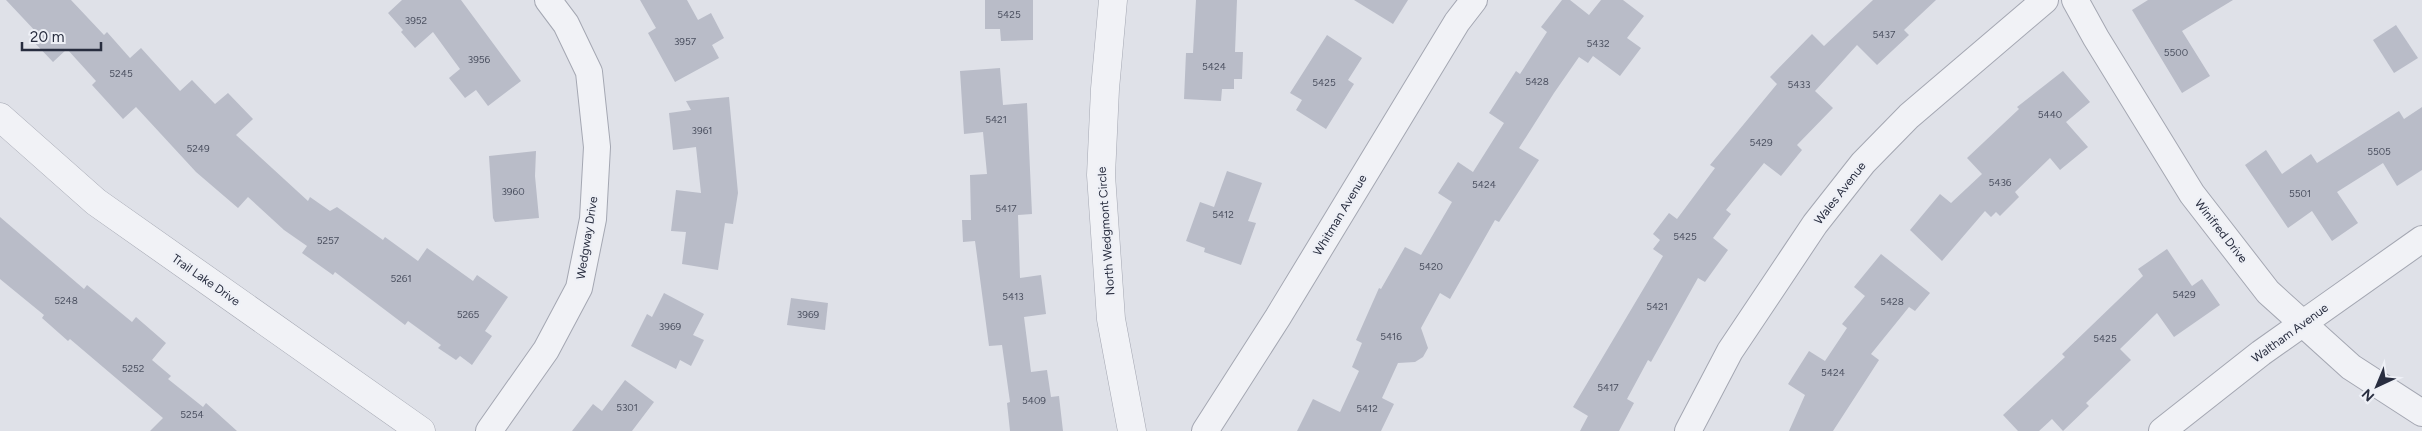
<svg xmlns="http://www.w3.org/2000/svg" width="2422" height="431" viewBox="0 0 2422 431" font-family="Figtree,sans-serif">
	<rect width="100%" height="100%" fill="#dfe1e8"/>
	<g fill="#b9bcc8">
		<polygon points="6,0 71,0 104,35 107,32 130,58 141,48 180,91 192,80 215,104 228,93 253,119 236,135 308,201 310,197 330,211 337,207 383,240 385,237 418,261 427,248 473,281 477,275 508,297 485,331 492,336 472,365 460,356 456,360 438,348 441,345 408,321 405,325 335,272 333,275 302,253 307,246 284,230 248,197 238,208 196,172 136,107 123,119 92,85 96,81 67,49 53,62 32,40 38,34"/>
		<polygon points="402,0 461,0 521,81 488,106 476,90 465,98 449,78 460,69 433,32 415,48 401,32 403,30 388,13"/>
		<polygon points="640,0 687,0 698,20 711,13 724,38 712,45 719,58 675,82 648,33 656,28"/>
		<polygon points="985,0 1033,0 1033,40 1001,41 1000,29 985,29"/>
		<polygon points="1196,0 1237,0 1235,52 1243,52 1242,79 1234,79 1234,89 1222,89 1221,101 1184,99 1186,53 1193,53"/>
		<polygon points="1354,0 1408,0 1393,24"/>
		<polygon points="1562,0 1570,0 1589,15 1601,0 1623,0 1644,16 1627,38 1641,48 1620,76 1593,56 1588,63 1579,57 1554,93 1519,148 1539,160 1499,222 1495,220 1450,299 1440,293 1421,328 1428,348 1423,357 1415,362 1398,363 1382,398 1394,404 1381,431 1297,431 1313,399 1340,412 1359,371 1352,367 1362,343 1356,340 1379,288 1381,289 1405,247 1421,255 1452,202 1438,193 1458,162 1473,172 1504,123 1489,113 1516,71 1520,74 1547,32 1541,27"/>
		<polygon points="1873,0 1936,0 1904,30 1909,35 1877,65 1857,45 1815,91 1833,108 1797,145 1802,150 1781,176 1764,163 1726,210 1731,214 1713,238 1728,250 1705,282 1698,278 1651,362 1648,360 1627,399 1634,403 1619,431 1580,431 1588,416 1573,407 1663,256 1653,249 1660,240 1653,234 1669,213 1677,219 1715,168 1710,165 1777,84 1770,77 1812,34 1824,46"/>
		<polygon points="2148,0 2233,0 2182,31 2210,76 2182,93 2132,10"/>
		<polygon points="2396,25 2418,58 2394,73 2373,40"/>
		<polygon points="1327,35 1362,58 1348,80 1354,84 1326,129 1296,110 1302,100 1290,93"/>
		<polygon points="1000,68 1003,105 1027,103 1032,214 1018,215 1020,278 1041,275 1046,314 1024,317 1031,372 1047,370 1051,397 1059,396 1063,431 1010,431 1007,403 1010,402 1002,345 989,346 975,241 963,242 962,220 971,220 970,175 987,174 983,132 964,134 960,71"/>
		<polygon points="2063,71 2090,102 2066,122 2088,147 2060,170 2050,158 2015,192 2019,197 2000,216 1996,212 1991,217 1985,211 1942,261 1910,230 1940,194 1951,203 1982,174 1967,158 2019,109 2017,107"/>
		<polygon points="729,97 738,193 733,224 725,223 718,270 682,264 686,232 671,231 676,190 701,193 696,147 673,150 669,113 691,110 686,101"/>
		<polygon points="2422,107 2422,170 2397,186 2383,163 2337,192 2358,223 2332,241 2312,211 2288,228 2245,165 2266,150 2282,174 2311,154 2317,163 2399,111 2404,119"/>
		<polygon points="536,151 535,176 539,218 495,222 493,218 489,156"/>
		<polygon points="1227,171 1262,183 1248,221 1256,223 1241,265 1204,252 1205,248 1186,241 1200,202 1214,207"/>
		<polygon points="0,217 84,289 87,285 132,322 136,317 166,343 152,360 171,376 168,379 203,407 206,403 237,431 150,431 163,418 70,339 68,341 42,318 44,315 0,279"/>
		<polygon points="2167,249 2192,286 2202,279 2220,305 2174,337 2157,313 2120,349 2131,360 2086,403 2089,406 2063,431 2052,419 2039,431 2018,431 2003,415 2065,357 2062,354 2143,276 2138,269"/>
		<polygon points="1881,254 1930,293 1915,311 1909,307 1871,354 1879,360 1833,431 1789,431 1805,395 1788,384 1809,351 1825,361 1847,328 1842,324 1865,296 1854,287"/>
		<polygon points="664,293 704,314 693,335 704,340 691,366 680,360 676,369 631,346 647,314 652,317"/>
		<polygon points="791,298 828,303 825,330 787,325"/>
		<polygon points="625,380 654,402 632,431 572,431 593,404 602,411"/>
	</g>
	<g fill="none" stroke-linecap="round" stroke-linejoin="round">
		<g stroke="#a4a7b2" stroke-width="28">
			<g id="minor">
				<polyline points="2075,0 2096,38 2192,194 2268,292 2351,367 2422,413"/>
				<polyline points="489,431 546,350 579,288 593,219 597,147 589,72 566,24 548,0"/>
				<polyline points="1205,431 1278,317 1457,22 1474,0"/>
				<polyline points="1688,431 1730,351 1815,224 1863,163 1909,116 2045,0"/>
				<polyline points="2162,431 2261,353 2422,239"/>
			</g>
		</g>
		<g stroke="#a4a7b2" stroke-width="29">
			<g id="tertiary">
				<polyline points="1113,0 1105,89 1101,175 1111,319 1132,431"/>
				<polyline points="0,117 96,202 421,431"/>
			</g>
		</g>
		<use href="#minor" stroke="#f1f2f6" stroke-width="26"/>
		<use href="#tertiary" stroke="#f1f2f6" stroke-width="28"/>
	</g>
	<g text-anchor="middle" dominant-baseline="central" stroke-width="4.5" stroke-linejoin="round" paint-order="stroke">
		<g font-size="10" fill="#4c5161">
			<text x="1009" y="14">5425</text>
			<text x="416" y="20">3952</text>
			<text x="1884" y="34">5437</text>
			<text x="685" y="41">3957</text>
			<text x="1598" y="43">5432</text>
			<text x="2176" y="52">5500</text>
			<text x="479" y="59">3956</text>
			<text x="1214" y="66">5424</text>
			<text x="121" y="73">5245</text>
			<text x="1537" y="81">5428</text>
			<text x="1324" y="82">5425</text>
			<text x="1799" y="84">5433</text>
			<text x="2050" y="114">5440</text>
			<text x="996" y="119">5421</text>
			<text x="702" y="130">3961</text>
			<text x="1761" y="142">5429</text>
			<text x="198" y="148">5249</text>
			<text x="2379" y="151">5505</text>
			<text x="2000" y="182">5436</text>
			<text x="1484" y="184">5424</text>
			<text x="513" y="191">3960</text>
			<text x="2300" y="193">5501</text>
			<text x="1006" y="208">5417</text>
			<text x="1223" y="214">5412</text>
			<text x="1685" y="236">5425</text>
			<text x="328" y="240">5257</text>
			<text x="1431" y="266">5420</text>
			<text x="401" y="278">5261</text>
			<text x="2184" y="294">5429</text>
			<text x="1013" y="296">5413</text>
			<text x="66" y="300">5248</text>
			<text x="1892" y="301">5428</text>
			<text x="1657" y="306">5421</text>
			<text x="468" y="314">5265</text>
			<text x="808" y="314">3969</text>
			<text x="670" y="326">3969</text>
			<text x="1391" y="336">5416</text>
			<text x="2105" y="338">5425</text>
			<text x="133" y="368">5252</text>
			<text x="1833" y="372">5424</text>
			<text x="1608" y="387">5417</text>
			<text x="1034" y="400">5409</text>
			<text x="627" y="407">5301</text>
			<text x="1367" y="408">5412</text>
			<text x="192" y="414">5254</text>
		</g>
		<g font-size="12" fill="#282d3f" stroke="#eef0f6">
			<text transform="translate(1840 193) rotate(-52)">Wales Avenue</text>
			<text transform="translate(1340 215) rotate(-59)">Whitman Avenue</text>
			<text transform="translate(1106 231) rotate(-94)">North Wedgmont Circle</text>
			<text transform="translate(2221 231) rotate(52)">Winifred Drive</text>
			<text transform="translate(587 238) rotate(-81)">Wedgway Drive</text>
			<text transform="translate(206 280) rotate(35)">Trail Lake Drive</text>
			<text transform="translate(2290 333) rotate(-36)">Waltham Avenue</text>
		</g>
	</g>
	<g transform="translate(2377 386) rotate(224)" stroke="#eef0f6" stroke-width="4" paint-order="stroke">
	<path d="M0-4L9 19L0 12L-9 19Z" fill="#282d3f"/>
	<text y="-8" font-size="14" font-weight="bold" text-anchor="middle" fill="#282d3f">N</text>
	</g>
	<path d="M22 42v8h79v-8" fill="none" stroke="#282d3f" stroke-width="2.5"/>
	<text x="30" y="42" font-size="15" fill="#282d3f" stroke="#eef0f6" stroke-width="4" paint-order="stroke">20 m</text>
</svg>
